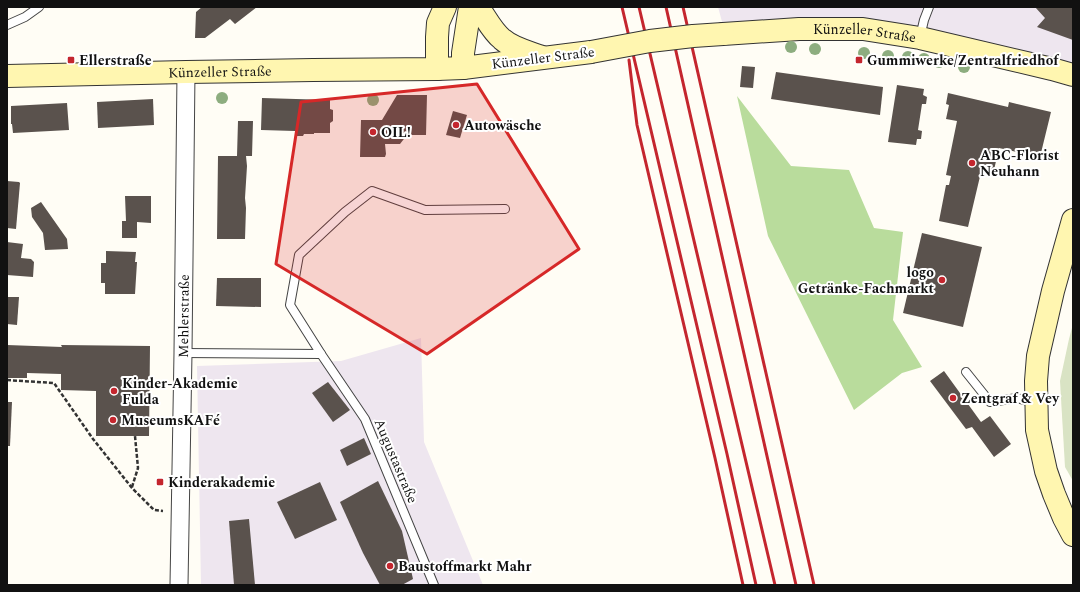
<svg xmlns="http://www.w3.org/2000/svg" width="1080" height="592" viewBox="0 0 1080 592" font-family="Spectral,serif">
	<rect width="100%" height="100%" fill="#fffdf5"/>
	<g fill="#eee6ef">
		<polygon points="718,7 1073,7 1073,75 960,47 724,29"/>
		<polygon points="421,338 424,442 483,585 201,585 197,366 341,361"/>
	</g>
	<polygon fill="#b9dc9c" points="737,96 791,166 849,170 874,228 903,232 893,320 922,367 902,373 854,410 768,236"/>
	<polygon fill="#d9e3c4" points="1073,324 1073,481 1065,467 1060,381 1069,339"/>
	<g fill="#5a524d">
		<polygon points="202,7 257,7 235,24 230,19 205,38 195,38 196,12"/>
		<polygon points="1035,7 1073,7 1073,40 1037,27 1045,18"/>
		<polygon points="742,66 755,67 753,88 740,87"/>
		<polygon points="776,72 883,87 880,115 771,99"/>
		<polygon points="897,85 924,89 923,95 927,97 926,104 922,104 918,130 922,131 921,139 917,139 916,145 888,142"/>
		<polygon points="948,93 1008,107 1009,102 1051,112 1040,157 999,148 994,170 982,168 968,227 939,221 946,185 949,185 951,176 946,175 957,121 946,119 949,105 946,104"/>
		<polygon points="397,95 427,95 426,135 407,135 400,144 385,144 386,154 385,157 360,157 361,120 382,120"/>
		<polygon points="262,98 330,100 330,109 333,110 333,121 330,123 330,133 314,133 314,134 304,134 303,136 295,136 295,131 261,130"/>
		<polygon points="153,99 154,125 98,128 97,102"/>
		<polygon points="67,103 69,130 13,133 12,124 11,124 11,106"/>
		<polygon points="453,111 467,115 460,138 446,135"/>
		<polygon points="238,121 253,121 252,156 246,156 247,166 245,198 246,208 245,239 217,239 218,156 237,156"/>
		<polygon points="7,181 19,182 20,183 16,229 7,228"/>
		<polygon points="125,196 151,196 151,223 137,222 137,238 122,238 122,221 126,221"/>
		<polygon points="41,202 67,239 68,249 45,250 43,233 32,217 31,208"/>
		<polygon points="922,233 982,247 963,327 903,313"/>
		<polygon points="7,242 23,244 21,258 31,259 34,262 33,277 7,275"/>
		<polygon points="106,251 136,252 135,262 137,262 135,294 105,294 105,283 101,283 101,263 106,263"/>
		<polygon points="217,278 261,278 261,307 216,306"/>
		<polygon points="7,297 19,297 17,325 7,324"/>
		<polygon points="7,345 62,347 61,345 150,346 149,436 96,436 96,391 61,390 61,374 27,373 27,378 7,378"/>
		<polygon points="944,371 981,422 990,416 1011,444 994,457 972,427 966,429 930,381"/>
		<polygon points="328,382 350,410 333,422 312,393"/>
		<polygon points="7,402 12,402 10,446 7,446"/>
		<polygon points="364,438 371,454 347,466 340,450"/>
		<polygon points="378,481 402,531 413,579 402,585 380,585 363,553 340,502"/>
		<polygon points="320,482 337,520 295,539 277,502"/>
		<polygon points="249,519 255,585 234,585 229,521"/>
	</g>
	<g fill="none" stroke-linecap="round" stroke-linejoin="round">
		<g stroke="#444" stroke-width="10">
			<g id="lane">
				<polyline points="7,25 25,17 39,7"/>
				<polyline points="920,37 924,20 929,7"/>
				<polyline points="183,353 321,354"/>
				<polyline points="966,372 990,402 1017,398 1035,403"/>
				<polyline points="434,585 365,419 321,354 290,305 299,255 345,212 372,191 425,210 505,209"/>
			</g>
		</g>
		<g stroke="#444" stroke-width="19">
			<g id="street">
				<path id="s1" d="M179,585L183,353L186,72"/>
			</g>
		</g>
		<g stroke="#333" stroke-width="24">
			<g id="secondary">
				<path d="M478,7C486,18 492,31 502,39C513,49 529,52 542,57"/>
				<path id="s2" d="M723,34L799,29H863L920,38L1052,69L1073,75"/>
				<polyline points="463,68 463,53 470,7"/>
				<polyline points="437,69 437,37 438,23 445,7"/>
				<path id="s3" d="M7,76L186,72L313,70L437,69L463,68L591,52"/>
				<polyline points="1073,220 1053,291 1038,356 1036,381 1037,430 1046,471 1054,494 1064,518 1073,535"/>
			</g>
		</g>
		<g stroke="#333" stroke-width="2.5" stroke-dasharray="4 2" stroke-linecap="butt">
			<polyline points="7,380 54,383 93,439 132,488 154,510 163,511"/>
			<polyline points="132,487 138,468 135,436"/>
		</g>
		<use href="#lane" stroke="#fff" stroke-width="8"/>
		<use href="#street" stroke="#fff" stroke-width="17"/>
		<use href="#secondary" stroke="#fff6b0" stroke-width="22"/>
		<g stroke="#c4262e" stroke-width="3">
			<polyline points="622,7 727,454 756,585"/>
			<polyline points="639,7 775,585"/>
			<polyline points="666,7 796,585"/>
			<polyline points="683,7 814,585"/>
			<polyline points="629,60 637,125 715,458 743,585"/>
		</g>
		<g stroke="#333" stroke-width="24" stroke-linecap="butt">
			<polyline id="secondary-bridge" points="591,52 650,41 693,36 723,34"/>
		</g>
		<use href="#secondary-bridge" stroke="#fff6b0" stroke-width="22"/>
	</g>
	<g fill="#8dad7f">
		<circle cx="791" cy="47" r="6"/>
		<circle cx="815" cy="49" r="6"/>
		<circle cx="864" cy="53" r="6"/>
		<circle cx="888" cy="56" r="6"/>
		<circle cx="908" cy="57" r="6"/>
		<circle cx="924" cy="59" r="6"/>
		<circle cx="939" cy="62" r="6"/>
		<circle cx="964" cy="67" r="6"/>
		<circle cx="222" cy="98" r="6"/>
		<circle cx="373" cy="100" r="6"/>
	</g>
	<path fill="#d62828" fill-opacity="0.2" stroke="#d62828" stroke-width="3" stroke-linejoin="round" d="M477,84L579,249L427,354L276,264L301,102Z"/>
	<g fill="#c4262e" stroke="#fff" stroke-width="1.5">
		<rect x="67" y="56" width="8" height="8" rx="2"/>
		<rect x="855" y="56" width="8" height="8" rx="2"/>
		<circle cx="456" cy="125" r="4"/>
		<circle cx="373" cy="132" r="4"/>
		<circle cx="972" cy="163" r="4"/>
		<circle cx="942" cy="280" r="4"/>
		<circle cx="114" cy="391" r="4"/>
		<circle cx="953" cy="398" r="4"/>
		<circle cx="113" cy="420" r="4"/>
		<rect x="156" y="478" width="8" height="8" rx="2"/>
		<circle cx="390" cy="566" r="4"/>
	</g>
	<g text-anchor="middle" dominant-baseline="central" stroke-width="4" stroke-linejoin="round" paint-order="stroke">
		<g font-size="14" fill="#111" stroke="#fff">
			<text stroke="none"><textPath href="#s2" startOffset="142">Künzeller Straße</textPath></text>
			<text transform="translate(543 58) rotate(-7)">Künzeller Straße</text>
			<text stroke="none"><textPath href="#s3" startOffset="213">Künzeller Straße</textPath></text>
			<text stroke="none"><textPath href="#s1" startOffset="269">Mehlerstraße</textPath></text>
			<text transform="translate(396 461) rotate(67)">Augustastraße</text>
		</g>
		<g font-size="14" font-weight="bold" fill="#111" stroke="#fff" text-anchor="start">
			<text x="79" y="60">Ellerstraße</text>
			<text x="867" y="60">Gummiwerke/Zentralfriedhof</text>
			<text x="464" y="125">Autowäsche</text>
			<text x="381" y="132">OIL!</text>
			<text x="980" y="155">ABC-Florist<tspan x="980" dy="16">Neuhann</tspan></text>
			<text x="934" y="272" text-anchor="end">logo<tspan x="934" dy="16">Getränke-Fachmarkt</tspan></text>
			<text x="122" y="383">Kinder-Akademie<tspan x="122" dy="16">Fulda</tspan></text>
			<text x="961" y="398">Zentgraf &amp; Vey</text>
			<text x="121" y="420">MuseumsKAFé</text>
			<text x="168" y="482">Kinderakademie</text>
			<text x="398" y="566">Baustoffmarkt Mahr</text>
		</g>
	</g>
	<rect width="1080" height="592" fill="none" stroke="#111111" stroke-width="16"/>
</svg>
